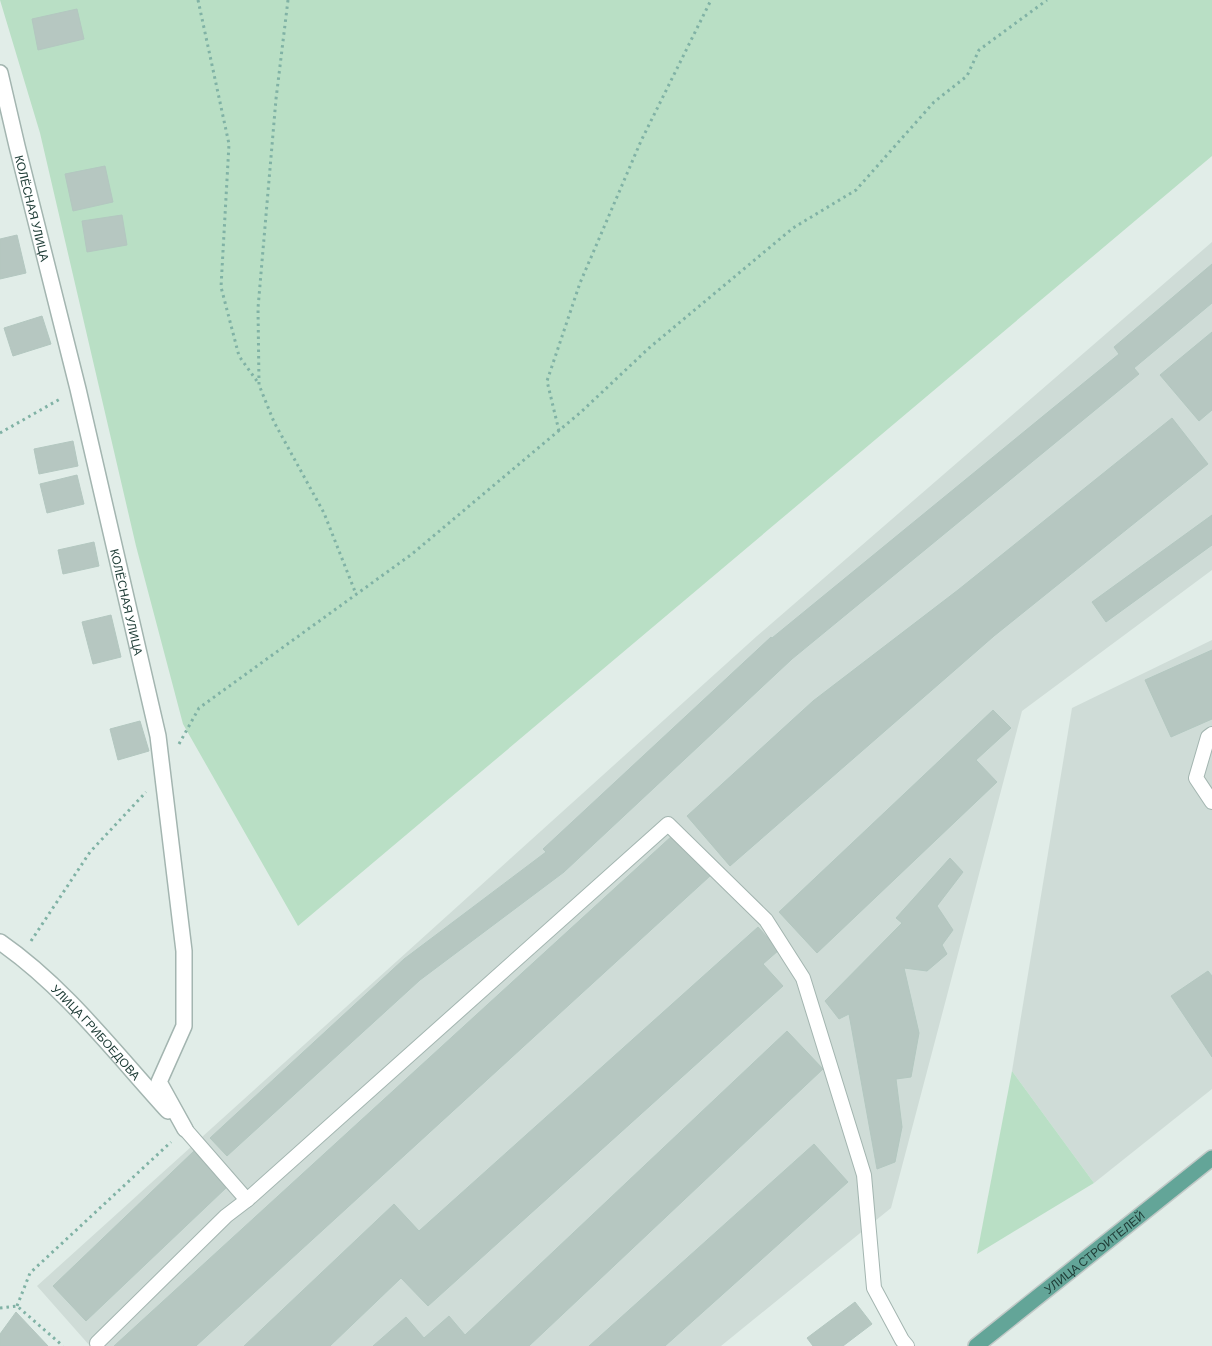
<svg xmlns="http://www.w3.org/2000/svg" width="1212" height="1346" viewBox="0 0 1212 1346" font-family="Barlow,sans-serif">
	<rect width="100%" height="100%" fill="#e1ede8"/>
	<g fill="#cfdcd7">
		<polygon points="1212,242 1212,570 1022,711 891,1208 721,1346 90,1346 37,1286 757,636"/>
		<polygon points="1212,640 1212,1089 1094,1183 1012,1071 1072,708"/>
	</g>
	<g fill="#b9dfc5">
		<polygon points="0,0 1212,0 1212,156 298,926 183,724 136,546 40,133"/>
		<polygon points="1012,1071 1094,1183 977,1254"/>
	</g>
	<g fill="#b6c7c1" stroke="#b3c7c0">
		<polygon points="77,9 84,39 38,50 32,19"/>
		<polygon points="105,166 113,202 73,211 65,174"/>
		<polygon points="122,215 127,245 87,252 82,221"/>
		<polygon points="17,235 26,273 0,279 0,239"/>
		<polygon points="1212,264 1212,303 1134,368 1139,374 792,659 564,872 420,980 227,1156 210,1138 404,959 546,852 543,849 771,637 772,638 1119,354 1114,347"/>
		<polygon points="42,316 51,344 13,356 4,328"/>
		<polygon points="1212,332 1212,410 1199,421 1160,375"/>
		<polygon points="1172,418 1208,464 994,636 730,866 687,816 813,701 958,590"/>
		<polygon points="73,441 78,466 39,474 34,449"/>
		<polygon points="77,475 84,504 47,513 40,484"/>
		<polygon points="1212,515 1212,545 1106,622 1092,602"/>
		<polygon points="94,542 99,566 63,574 58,550"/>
		<polygon points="111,615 121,657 93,664 82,622"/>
		<polygon points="1212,650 1212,719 1171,737 1145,680"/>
		<polygon points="993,710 1011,728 976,760 997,782 817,953 779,912"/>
		<polygon points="140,721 149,751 118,760 110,729"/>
		<polygon points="673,835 710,876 196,1346 114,1346"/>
		<polygon points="950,858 963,872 937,906 953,930 942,945 947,954 927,971 904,968 919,1033 911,1077 896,1079 902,1127 895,1162 877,1169 849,1014 839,1019 825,1001 902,923 896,918"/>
		<polygon points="758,927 779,950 763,964 783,986 428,1306 401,1278 330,1346 244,1346 394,1204 419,1231"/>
		<polygon points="1208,971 1212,976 1212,1057 1171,996"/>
		<polygon points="787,1031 823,1069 529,1346 373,1346 406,1317 424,1338 449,1316 465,1335"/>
		<polygon points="814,1144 848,1182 665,1346 589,1346"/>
		<polygon points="194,1151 227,1187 86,1321 53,1286"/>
		<polygon points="855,1302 872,1324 843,1346 813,1346 807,1338"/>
		<polygon points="16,1312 48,1346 0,1346 0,1334"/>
	</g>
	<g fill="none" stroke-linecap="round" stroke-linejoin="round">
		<g stroke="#a3b5b0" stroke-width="16">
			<g id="lane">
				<polyline points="1212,734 1208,737 1196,778 1212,802"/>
				<polyline points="185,1129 247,1200 668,824 766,920 803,978 864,1175 874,1288 902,1340 907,1346"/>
				<polyline points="97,1343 226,1216 247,1200"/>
			</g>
		</g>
		<g stroke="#a3b5b0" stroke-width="18">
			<g id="street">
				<path id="s1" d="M0,73L17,146L78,389L158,736L184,951V1026L159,1082L185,1129"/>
				<path id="s2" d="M0,942C65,987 115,1053 168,1111"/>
			</g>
		</g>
		<g stroke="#c1c9c7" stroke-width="18">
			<g id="primary">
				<path id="s3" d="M976,1346L1212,1158"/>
			</g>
		</g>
		<g stroke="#80b2a5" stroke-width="3" stroke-dasharray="2.5 4" stroke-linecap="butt">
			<polyline points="198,0 229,144 221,287 239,356 259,384"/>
			<polyline points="288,0 276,99 258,308 259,385 274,422 324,513 356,594"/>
			<polyline points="559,431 547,381 580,283 641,141 711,0"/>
			<polyline points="0,433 60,399"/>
			<polyline points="179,744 199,708 412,554 581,412 649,348 793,228 856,190 934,102 967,76 979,50 1047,0"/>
			<polyline points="31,941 90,852 146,792"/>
			<polyline points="17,1306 30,1273 171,1142"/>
			<polyline points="0,1308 17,1306 63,1346"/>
		</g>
		<use href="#lane" stroke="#fff" stroke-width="14"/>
		<use href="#street" stroke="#fff" stroke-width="15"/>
		<use href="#primary" stroke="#63a598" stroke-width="15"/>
	</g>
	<g text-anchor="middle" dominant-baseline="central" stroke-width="4" stroke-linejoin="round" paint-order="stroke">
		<g font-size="12" fill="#203e38" stroke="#f2f9f6">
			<text stroke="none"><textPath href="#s1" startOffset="139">КОЛЁСНАЯ УЛИЦА</textPath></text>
			<text stroke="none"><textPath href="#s1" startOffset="544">КОЛЁСНАЯ УЛИЦА</textPath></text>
			<text stroke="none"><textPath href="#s2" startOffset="132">УЛИЦА ГРИБОЕДОВА</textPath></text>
			<text stroke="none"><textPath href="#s3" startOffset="151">УЛИЦА СТРОИТЕЛЕЙ</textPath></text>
		</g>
	</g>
</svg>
